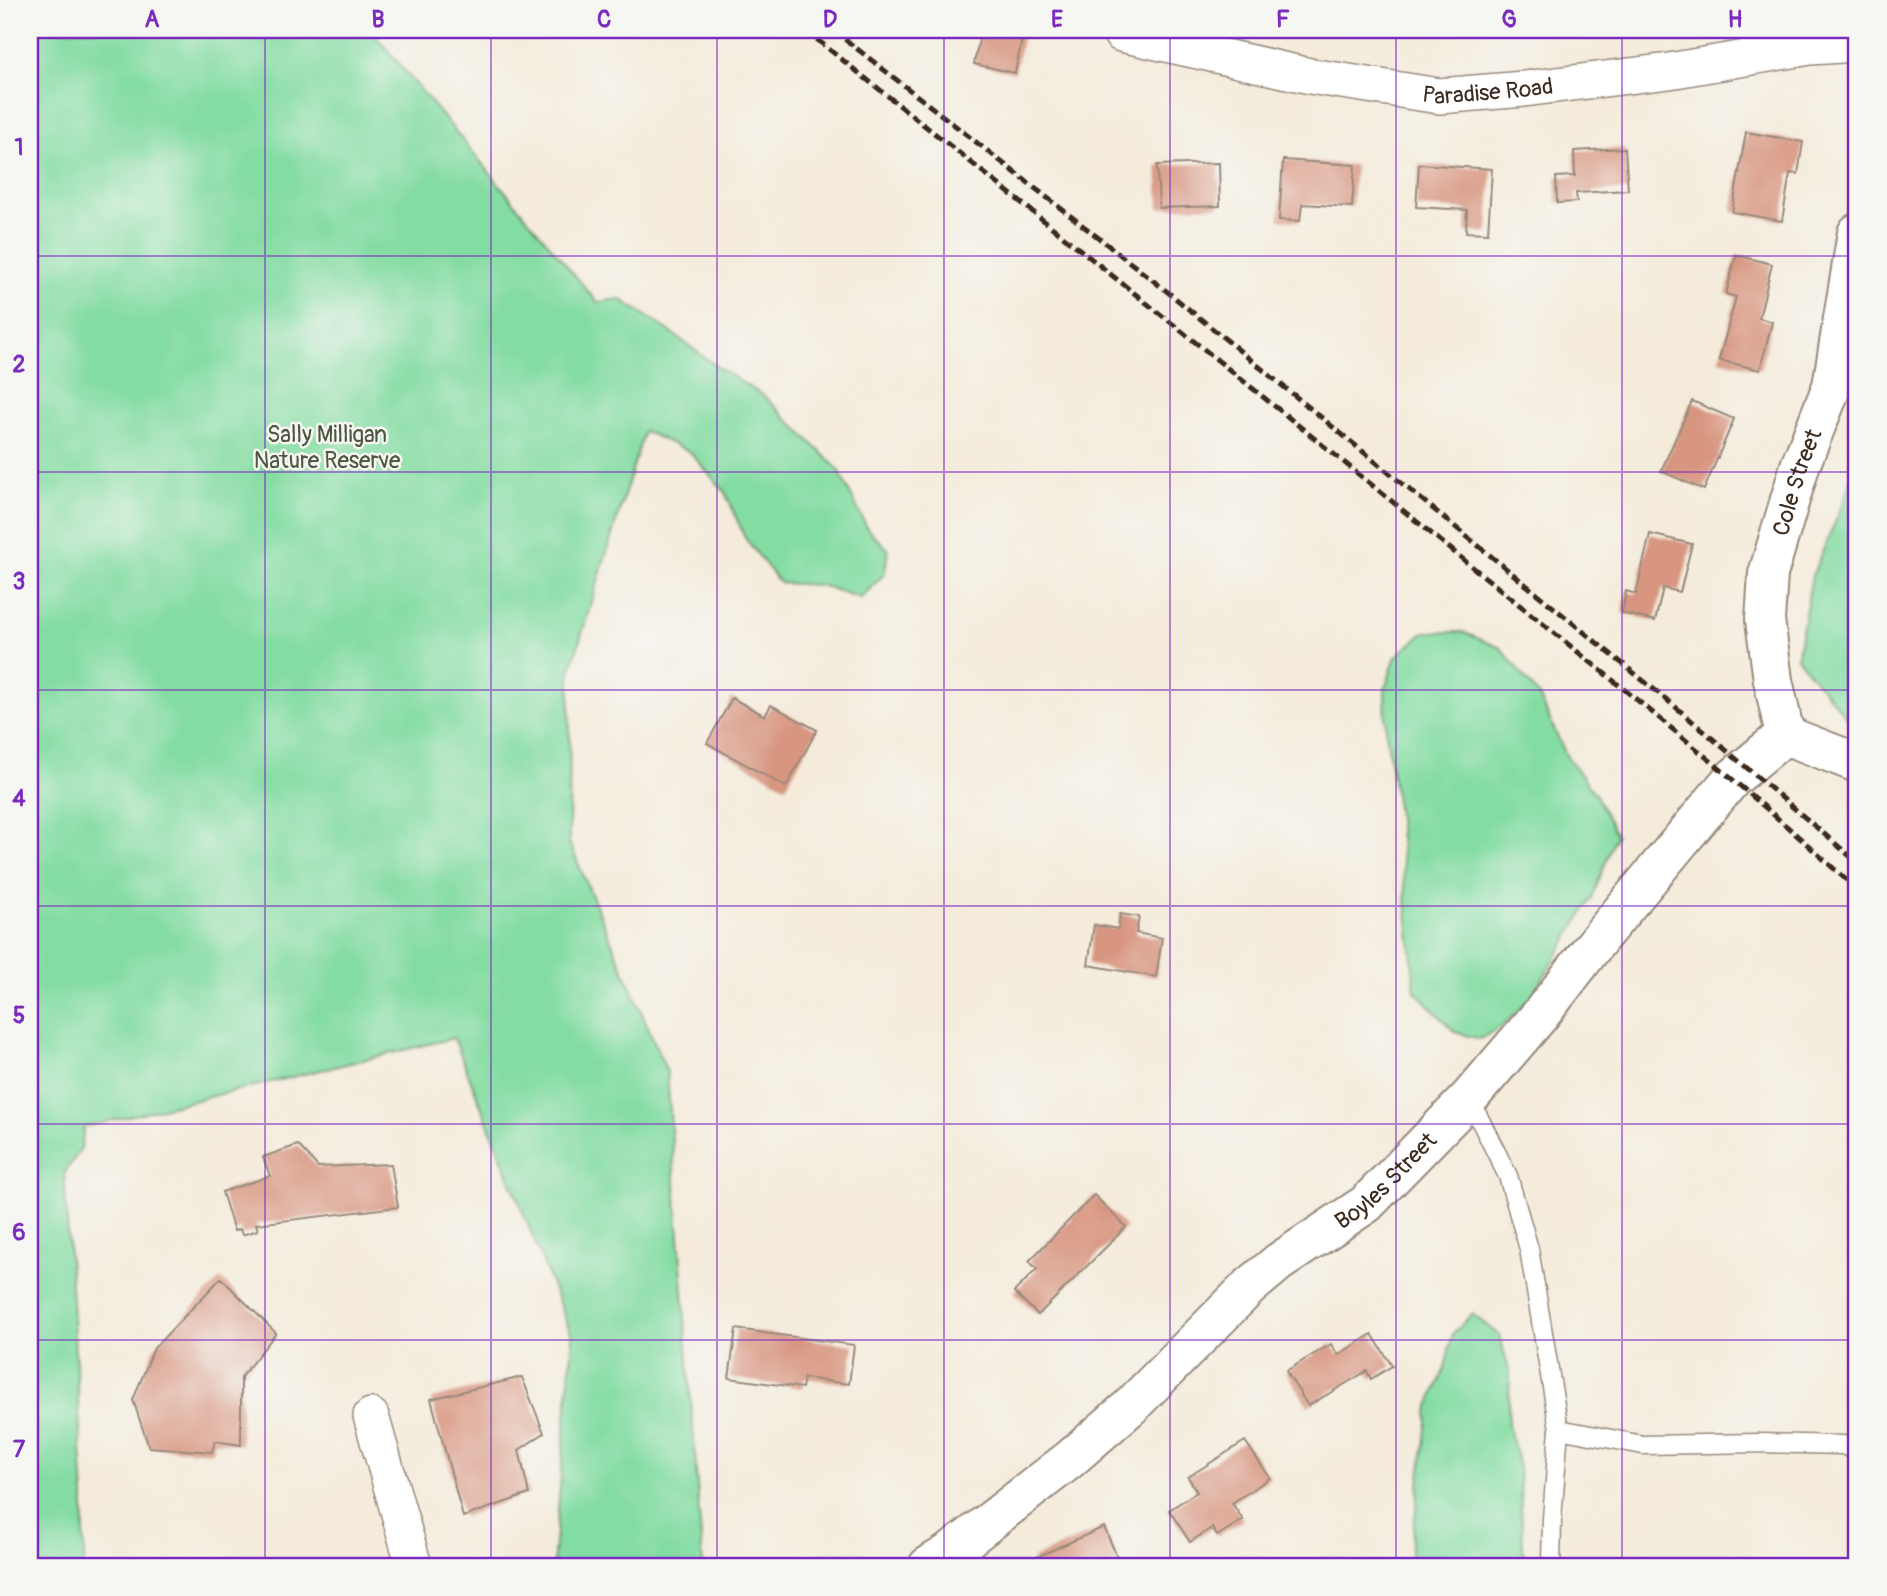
<svg xmlns="http://www.w3.org/2000/svg" width="1887" height="1596" viewBox="0 0 1887 1596" font-family="Pangolin,sans-serif">
	<rect width="100%" height="100%" fill="#f6f6f2"/>
	<filter id="ink" filterUnits="userSpaceOnUse"><feTurbulence type="fractalNoise" baseFrequency=".0143" numOctaves="2"/><feDisplacementMap in="SourceGraphic" scale="14" xChannelSelector="R" yChannelSelector="G"/><feConvolveMatrix kernelMatrix="1 2 1 2 8 2 1 2 1" color-interpolation-filters="sRGB"/></filter>
	<filter id="wash" filterUnits="userSpaceOnUse"><feTurbulence type="fractalNoise" baseFrequency=".00686" numOctaves="4" result="noise"/><feDisplacementMap in="SourceGraphic" scale="28" xChannelSelector="R" yChannelSelector="G"/><feGaussianBlur stdDeviation="1.57" result="paint"/><feColorMatrix in="noise" values="0 0 0 0 0 0 0 0 0 0 0 0 0 0 0 0 0 1.4 0 .05"/><feComposite in="paint" operator="in"/></filter>
	<g filter="url(#wash)">
		<rect width="100%" height="100%" fill="#f4ebdb"/>
		<g fill="#83dca2" stroke="#5f8360" stroke-width="2">
			<polygon points="30,30 371,30 597,302 620,299 665,328 719,368 765,397 838,469 868,530 888,549 885,573 861,598 820,585 780,583 745,538 725,492 690,452 644,431 570,672 569,842 667,1072 703,1566 553,1566 573,1338 454,1038 84,1127 81,1148 64,1174 84,1495 84,1566 30,1566"/>
			<polygon points="1857,458 1857,730 1797,658 1812,576 1842,506"/>
			<polygon points="1425,632 1463,632 1501,648 1539,696 1566,755 1596,795 1616,835 1592,898 1531,998 1504,1025 1480,1039 1455,1032 1415,991 1397,808 1386,732 1385,689 1396,656"/>
			<polygon points="1472,1314 1499,1335 1510,1373 1508,1424 1519,1467 1524,1566 1411,1566 1411,1549 1429,1406 1445,1368 1453,1333"/>
		</g>
		<g id="blocks">
			<g fill="#d89681">
				<polygon points="963,30 1024,30 1015,73 974,64 980,35"/>
				<polygon points="1746,132 1803,142 1798,174 1790,173 1782,221 1732,212"/>
				<polygon points="1625,148 1628,190 1576,193 1577,202 1557,203 1556,177 1575,176 1574,151"/>
				<polygon points="1283,160 1355,165 1352,207 1302,204 1300,221 1279,220"/>
				<polygon points="1219,163 1220,206 1159,208 1157,165"/>
				<polygon points="1419,164 1492,169 1488,233 1466,232 1467,210 1416,207"/>
				<polygon points="1736,255 1772,264 1759,318 1772,322 1760,370 1719,360 1736,297 1726,294"/>
				<polygon points="1692,401 1734,419 1704,490 1661,471"/>
				<polygon points="1650,534 1692,544 1680,592 1663,588 1655,621 1622,613 1626,591 1636,594"/>
				<polygon points="732,698 765,716 771,705 817,730 786,787 707,743"/>
				<polygon points="1120,914 1139,917 1136,933 1162,938 1156,977 1088,965 1094,925 1118,929"/>
				<polygon points="298,1145 318,1167 391,1164 398,1207 256,1224 258,1230 242,1235 240,1229 234,1231 222,1192 270,1176 263,1157"/>
				<polygon points="1094,1195 1126,1227 1038,1315 1014,1292 1037,1269 1029,1261"/>
				<polygon points="221,1278 276,1333 241,1377 241,1445 215,1441 212,1452 149,1447 133,1400 154,1348"/>
				<polygon points="736,1329 854,1345 849,1384 804,1378 802,1388 729,1378"/>
				<polygon points="1372,1334 1392,1366 1371,1379 1367,1371 1308,1406 1286,1371 1331,1344 1338,1355"/>
				<polygon points="522,1377 544,1433 519,1450 529,1494 463,1517 431,1399"/>
				<polygon points="1245,1441 1270,1478 1232,1503 1243,1520 1217,1536 1212,1528 1190,1542 1169,1510 1197,1492 1188,1477"/>
				<polygon points="1104,1527 1119,1561 1108,1566 1035,1566 1032,1559"/>
			</g>
		</g>
	</g>
	<g filter="url(#ink)">
		<use href="#blocks" fill-opacity="0" stroke="#988a7c" stroke-width="2"/>
		<g fill="none" stroke-linecap="round" stroke-linejoin="round">
			<g stroke="#988a7c" stroke-width="21">
				<g id="service">
					<polyline points="1469,1098 1508,1176 1529,1249 1559,1429"/>
					<polyline points="1551,1566 1552,1519 1559,1429 1643,1445 1762,1443 1843,1445 1857,1451"/>
				</g>
			</g>
			<g stroke="#988a7c" stroke-width="38">
				<g id="minor">
					<path id="s1" d="M1121,34L1310,76L1439,96L1524,89L1669,71L1810,47L1857,44"/>
					<polyline points="371,1416 414,1566"/>
				</g>
			</g>
			<g stroke="#988a7c" stroke-width="42">
				<g id="tertiary">
					<path id="s2" d="M1785,735L1773,680L1765,620L1768,574L1800,466L1832,386L1857,233"/>
					<polyline points="1785,735 1857,763"/>
					<path id="s3" d="M928,1566L952,1551L1069,1460L1130,1407L1248,1288L1279,1262L1366,1204L1469,1098L1541,1014L1602,935L1732,779L1785,735"/>
				</g>
			</g>
			<use href="#service" stroke="#fff" stroke-width="18"/>
			<use href="#minor" stroke="#fff" stroke-width="35"/>
			<use href="#tertiary" stroke="#fff" stroke-width="38"/>
			<g stroke="#3b2a1e" stroke-width="5" stroke-dasharray="10 5" stroke-linecap="butt">
				<path d="M805,30C1027,207 1250,385 1470,565C1601,671 1734,775 1857,890"/>
				<polyline points="833,30 1169,293 1678,709 1857,862"/>
			</g>
		</g>
	</g>
	<path fill="none" stroke="#7b2cbf" stroke-width="2" stroke-opacity="0.55" d="M265,30V1566M491,30V1566M717,30V1566M944,30V1566M1170,30V1566M1396,30V1566M1622,30V1566M30,256H1857M30,472H1857M30,690H1857M30,906H1857M30,1124H1857M30,1340H1857"/>
	<g text-anchor="middle" dominant-baseline="central" stroke-width="5" stroke-linejoin="round" paint-order="stroke">
		<g font-size="23" fill="#3b2a1e" stroke="#f6f6f2">
			<text stroke="none"><textPath href="#s1" startOffset="373">Paradise Road</textPath></text>
			<text stroke="none"><textPath href="#s2" startOffset="259">Cole Street</textPath></text>
			<text stroke="none"><textPath href="#s3" startOffset="600">Boyles Street</textPath></text>
		</g>
		<g font-size="23" fill="#4d563f" stroke="#f6f6f2">
			<text x="327" y="434">Sally Milligan<tspan x="327" dy="26">Nature Reserve</tspan></text>
		</g>
	</g>
	<rect width="1887" height="1596" fill="none" stroke="#f6f6f2" stroke-width="77"/>
	<rect x="38" y="38" width="1810" height="1520" fill="none" stroke="#7b2cbf" stroke-width="2.5"/>
	<g font-size="23" text-anchor="middle" font-weight="bold" fill="#7b2cbf">
		<text x="152" y="27">A</text>
		<text x="378" y="27">B</text>
		<text x="604" y="27">C</text>
		<text x="830" y="27">D</text>
		<text x="1057" y="27">E</text>
		<text x="1283" y="27">F</text>
		<text x="1509" y="27">G</text>
		<text x="1735" y="27">H</text>
		<text x="19" y="155">1</text>
		<text x="19" y="372">2</text>
		<text x="19" y="589">3</text>
		<text x="19" y="806">4</text>
		<text x="19" y="1023">5</text>
		<text x="19" y="1240">6</text>
		<text x="19" y="1457">7</text>
	</g>
</svg>
